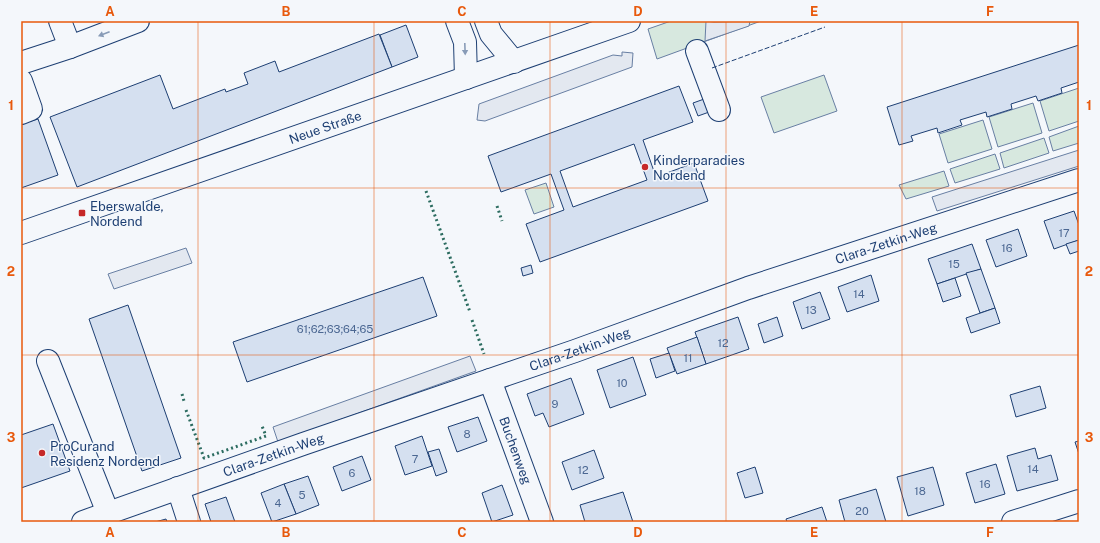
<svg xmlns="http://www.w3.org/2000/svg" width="1100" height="543" viewBox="0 0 1100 543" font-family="'Public Sans',sans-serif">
	<rect width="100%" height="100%" fill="#f4f7fb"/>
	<g fill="#d7e8df" stroke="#687fa3">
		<polygon points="671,21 761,21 657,59 648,29"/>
		<polygon points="824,75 837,111 774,133 761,97"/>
		<polygon points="1079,88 1079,121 1049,131 1040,101"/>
		<polygon points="1033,103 1042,133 998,147 989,117"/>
		<polygon points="983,120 992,149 948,163 939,134"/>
		<polygon points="1079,126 1079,143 1053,151 1049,137"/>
		<polygon points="1044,138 1049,153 1004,168 1000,153"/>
		<polygon points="995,154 1000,169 955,183 950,169"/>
		<polygon points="944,171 949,186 906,199 899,185"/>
		<polygon points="546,183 554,207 534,214 525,190"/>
	</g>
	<g fill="#e3e8f0" stroke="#687fa3">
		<polygon points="706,21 714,22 750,21 749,26 705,41"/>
		<polygon points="622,52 633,53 632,67 485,121 477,120 479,104 613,55 622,56"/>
		<polygon points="1079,150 1079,166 937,211 932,197"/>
		<polygon points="186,248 192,263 114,289 108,274"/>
		<polygon points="470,356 476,371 278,442 273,427"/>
	</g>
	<g fill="#d5e0f0" stroke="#1d3f73" fill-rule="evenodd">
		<polygon points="406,25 418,57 392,67 380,35"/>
		<polygon points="379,34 392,67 77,187 50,117 160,75 173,109 225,89 226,92 248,84 244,73 275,61 279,72"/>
		<polygon points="1079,45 1079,82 1061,88 1062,93 1038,101 1036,96 1011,104 1012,109 987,117 986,112 960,120 962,125 938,133 937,128 911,136 913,141 899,145 887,107"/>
		<path d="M679,86L693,122L643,140L656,177L694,163L708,201L540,262L526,224L564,210L551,174L501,192L488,156ZM634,144L647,180L573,207L560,171Z"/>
		<polygon points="707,98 712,111 698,116 693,103"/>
		<polygon points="38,119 58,175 21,188 21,124"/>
		<polygon points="1074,211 1079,225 1079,240 1054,249 1044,221"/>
		<polygon points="1018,229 1027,256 996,267 986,240"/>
		<polygon points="1079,240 1079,251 1070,254 1066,244"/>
		<polygon points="972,244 981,269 937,284 928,259"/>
		<polygon points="531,265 533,273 523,276 521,268"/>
		<polygon points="981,269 995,308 980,313 966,273"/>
		<polygon points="871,275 879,301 847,312 838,287"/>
		<polygon points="423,277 437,316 247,382 233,342"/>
		<polygon points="955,278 961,296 943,302 937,284"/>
		<polygon points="820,292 830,319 802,329 793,302"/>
		<polygon points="128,305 181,458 142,471 89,319"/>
		<polygon points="995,308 1000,323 971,333 966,318"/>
		<polygon points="738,317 749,349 706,364 695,332"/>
		<polygon points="777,317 783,336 764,343 758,324"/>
		<polygon points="697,337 706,364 677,374 667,348"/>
		<polygon points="669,353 675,371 656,378 650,359"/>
		<polygon points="633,357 646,395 610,408 597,370"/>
		<polygon points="571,378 584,414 549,427 543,413 535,416 527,394"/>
		<polygon points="1040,386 1046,408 1016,417 1010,395"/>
		<polygon points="478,417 487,441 457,452 448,427"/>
		<polygon points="53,424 70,471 21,488 21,435"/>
		<polygon points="422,436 432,466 405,475 395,446"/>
		<polygon points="1079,441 1079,454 1075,442"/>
		<polygon points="1035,448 1038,459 1051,455 1058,480 1017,491 1007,456"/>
		<polygon points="439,449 447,472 436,476 428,452"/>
		<polygon points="594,450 604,478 572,490 562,462"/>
		<polygon points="362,456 371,480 342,491 333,467"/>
		<polygon points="996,464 1005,494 975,503 966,473"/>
		<polygon points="755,467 763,493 745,498 737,473"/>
		<polygon points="933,467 944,505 908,516 897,477"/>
		<polygon points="308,476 319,505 296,514 284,484"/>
		<polygon points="284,484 296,514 272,522 261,493"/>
		<polygon points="502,485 513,515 492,522 482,493"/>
		<polygon points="876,489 886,522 845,522 839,500"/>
		<polygon points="623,492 633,522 585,522 580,505"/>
		<polygon points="226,497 235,522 211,522 205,504"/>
		<polygon points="822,507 827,522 787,522 786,519"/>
		<polygon points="166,519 167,522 155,522"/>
	</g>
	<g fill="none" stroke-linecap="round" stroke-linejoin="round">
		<g stroke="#1d3f73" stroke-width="24">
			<g id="minor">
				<polyline points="60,21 70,47"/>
				<polyline points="457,21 465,42 466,78"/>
				<polyline points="486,21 491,34 514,62"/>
				<polyline points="697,51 719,110"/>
				<polyline points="21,63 70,47 138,21"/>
				<polyline points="21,81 31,109 21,113"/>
				<path id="s1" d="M21,233L629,21"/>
				<polyline points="48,361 108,513"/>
				<path id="s2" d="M490,380L542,522"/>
				<polyline points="178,488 189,522"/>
				<path id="s3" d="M83,522L303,444L575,351L748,288L1079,180"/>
				<polyline points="1013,522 1079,501"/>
			</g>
		</g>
		<use href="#minor" stroke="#f4f7fb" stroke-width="22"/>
		<g stroke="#2c6c60" stroke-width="3" stroke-dasharray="2 3" stroke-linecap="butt">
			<polyline points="426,191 470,312"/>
			<polyline points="497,206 502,221"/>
			<polyline points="472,320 484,354"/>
			<polyline points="182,394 184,401"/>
			<polyline points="186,410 204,458 266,436 262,426"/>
		</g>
		<polyline stroke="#1d3f73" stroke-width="1" stroke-dasharray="5 2" stroke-linecap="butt" points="712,68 825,27"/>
	</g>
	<defs><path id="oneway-solid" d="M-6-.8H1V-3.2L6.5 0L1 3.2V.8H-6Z"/></defs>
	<g fill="#889bb7">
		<use href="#oneway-solid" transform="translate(104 34) rotate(159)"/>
		<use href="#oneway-solid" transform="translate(465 49) rotate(88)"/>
	</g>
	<path fill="none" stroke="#e8590c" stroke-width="1" stroke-opacity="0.55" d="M198,21V522M374,21V522M550,21V522M726,21V522M902,21V522M21,188H1079M21,355H1079"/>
	<g fill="#c62828" stroke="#f4f7fb" stroke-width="1.5">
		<circle cx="645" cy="167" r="4"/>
		<rect x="78" y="209" width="8" height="8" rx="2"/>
		<circle cx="42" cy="453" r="4"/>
	</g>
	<g text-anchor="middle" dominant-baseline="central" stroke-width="3" stroke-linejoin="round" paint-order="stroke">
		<g font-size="11" fill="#4b6792">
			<text x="1064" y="233">17</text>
			<text x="1007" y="248">16</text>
			<text x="954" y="264">15</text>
			<text x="859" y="294">14</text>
			<text x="811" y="310">13</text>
			<text x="335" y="329">61;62;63;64;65</text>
			<text x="723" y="343">12</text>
			<text x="688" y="358">11</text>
			<text x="622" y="383">10</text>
			<text x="555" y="404">9</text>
			<text x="467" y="434">8</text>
			<text x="415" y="459">7</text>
			<text x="1033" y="469">14</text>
			<text x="583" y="470">12</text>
			<text x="352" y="473">6</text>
			<text x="985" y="484">16</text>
			<text x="920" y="491">18</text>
			<text x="302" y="495">5</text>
			<text x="278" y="503">4</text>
			<text x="862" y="511">20</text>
		</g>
		<g font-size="13" fill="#1d3f73" stroke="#f4f7fb">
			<text stroke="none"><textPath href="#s1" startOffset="322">Neue Straße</textPath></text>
			<text stroke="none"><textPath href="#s3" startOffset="850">Clara-Zetkin-Weg</textPath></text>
			<text stroke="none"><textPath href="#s3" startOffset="526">Clara-Zetkin-Weg</textPath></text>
			<text stroke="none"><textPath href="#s2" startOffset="75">Buchenweg</textPath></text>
			<text stroke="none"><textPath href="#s3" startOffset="202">Clara-Zetkin-Weg</textPath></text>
		</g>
		<g font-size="13" fill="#1d3f73" stroke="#f4f7fb" text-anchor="start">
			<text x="653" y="160">Kinderparadies<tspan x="653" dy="15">Nordend</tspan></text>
			<text x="90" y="206">Eberswalde,<tspan x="90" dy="15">Nordend</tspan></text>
			<text x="50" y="446">ProCurand<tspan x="50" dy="15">Residenz Nordend</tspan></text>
		</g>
	</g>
	<rect width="1100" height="543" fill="none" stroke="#f4f7fb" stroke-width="44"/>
	<rect x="22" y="22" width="1056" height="499" fill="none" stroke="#e8590c" stroke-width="1.5"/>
	<g font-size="13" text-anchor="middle" font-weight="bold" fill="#e8590c">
		<text x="110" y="16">A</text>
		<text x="286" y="16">B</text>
		<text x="462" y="16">C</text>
		<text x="638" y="16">D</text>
		<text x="814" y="16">E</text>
		<text x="990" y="16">F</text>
		<text x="11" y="110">1</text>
		<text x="1089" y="110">1</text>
		<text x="11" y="276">2</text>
		<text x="1089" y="276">2</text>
		<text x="11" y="442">3</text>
		<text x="1089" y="442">3</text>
		<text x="110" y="537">A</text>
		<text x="286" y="537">B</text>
		<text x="462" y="537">C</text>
		<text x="638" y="537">D</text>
		<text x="814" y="537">E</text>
		<text x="990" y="537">F</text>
	</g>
</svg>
